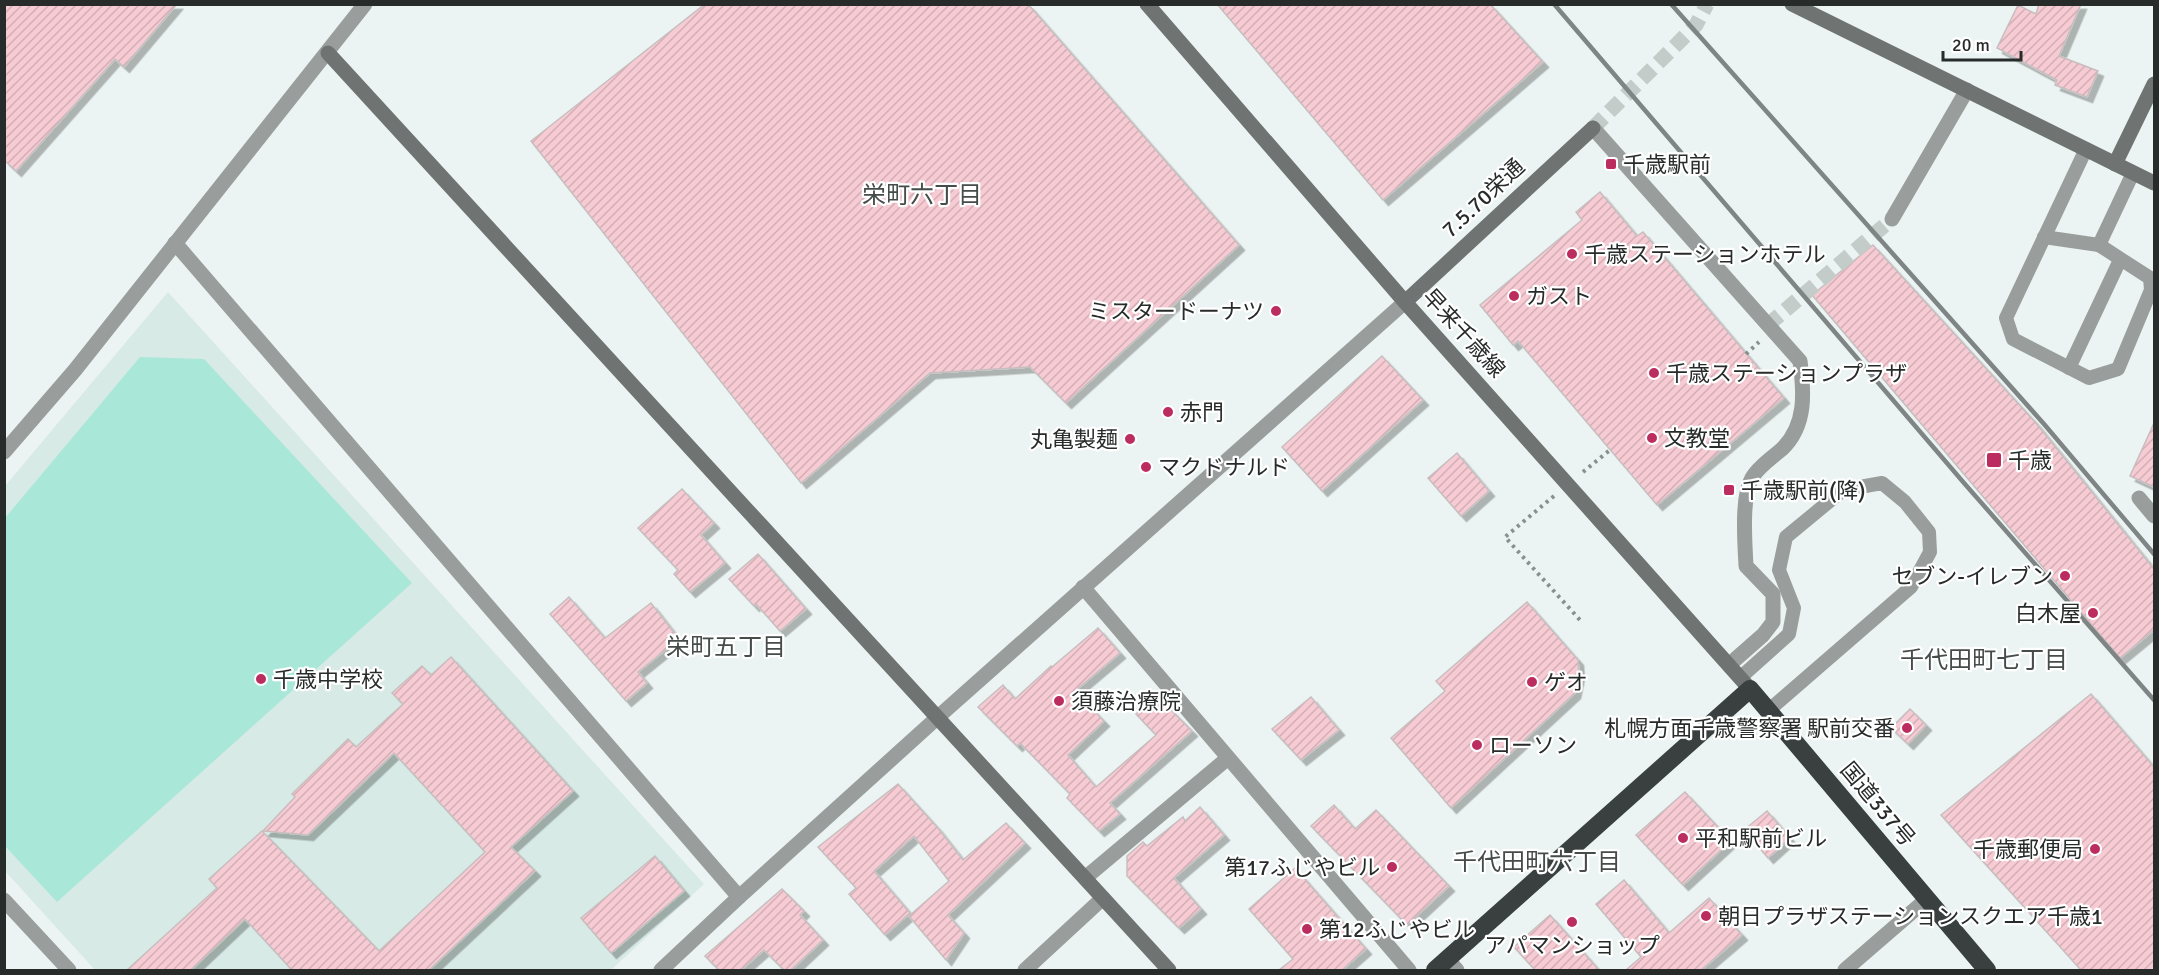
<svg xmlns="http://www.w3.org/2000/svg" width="2159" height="975" viewBox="0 0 2159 975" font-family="Signika,'Noto Sans JP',sans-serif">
	<defs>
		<pattern id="building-hatch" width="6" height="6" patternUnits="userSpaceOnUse" patternTransform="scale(1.5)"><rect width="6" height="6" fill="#f7cbd3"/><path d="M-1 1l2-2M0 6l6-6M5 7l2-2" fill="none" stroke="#d4aeb5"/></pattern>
		<filter id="shadow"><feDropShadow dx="5.5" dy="5.5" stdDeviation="0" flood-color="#0004"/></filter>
	</defs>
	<rect width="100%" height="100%" fill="#ebf4f2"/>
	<polygon fill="#d8eae5" points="168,292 704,884 611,970 95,970 5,871 5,486"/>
	<polygon fill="#a9e7d9" points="140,357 204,359 412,583 57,902 5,846 5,518"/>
	<g fill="url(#building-hatch)" stroke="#c7bec0" stroke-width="1.5" filter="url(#shadow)">
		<polygon points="4,4 177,4 124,67 115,59 16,171 4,160"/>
		<polygon points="705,4 1028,4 1239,245 1066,403 1030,367 930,373 801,483 531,141"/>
		<polygon points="1217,4 1490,4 1543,62 1383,200"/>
		<polygon points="2039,4 2081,4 2059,56 2098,71 2087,97 2055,85 2057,80 1997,48 2018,5 2036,14"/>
		<polygon points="1600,192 1637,236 1643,232 1784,398 1657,505 1518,341 1513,345 1480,305 1582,220 1576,212"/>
		<polygon points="1873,245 2036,423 2154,569 2154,630 2120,658 1812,295"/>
		<polygon points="1382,356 1423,400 1322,491 1282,447"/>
		<polygon points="2154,423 2154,487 2130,476"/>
		<polygon points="1457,453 1489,491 1461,516 1428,478"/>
		<polygon points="682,489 714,523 701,535 725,563 690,592 674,574 678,570 638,528"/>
		<polygon points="758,554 806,609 780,631 756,604 754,606 729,579"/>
		<polygon points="569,597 605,638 651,603 679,639 638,672 647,683 626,701 550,614"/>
		<polygon points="1527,602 1578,660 1579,674 1575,693 1451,808 1391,738 1445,691 1436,681"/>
		<polygon points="1098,628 1120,653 1075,691 1104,721 1068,755 1096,787 1156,735 1136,714 1157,696 1192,731 1110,803 1120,814 1099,831 1067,798 1070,794 1020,743 1017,746 978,707 1003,685 1015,699 1051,666 1052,667"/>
		<polygon points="451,657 573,791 511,847 535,871 429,970 292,970 245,919 191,970 127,970 217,888 209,879 262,831 379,951 485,852 394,753 308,835 263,831 295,797 292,794 348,739 356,747 403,704 392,693 422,666 431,675"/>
		<polygon points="2091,694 2154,767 2154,970 2081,970 1941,815"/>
		<polygon points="1311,697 1339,730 1301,760 1272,729"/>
		<polygon points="1910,709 1926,725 1908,744 1891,728"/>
		<polygon points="898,784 937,827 963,860 1006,823 1025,843 948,915 964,933 946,960 909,916 949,881 914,836 874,871 910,913 885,935 849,894 856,888 818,847"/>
		<polygon points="1685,792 1731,841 1683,885 1636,835"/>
		<polygon points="1334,805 1355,829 1376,810 1449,886 1407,925 1311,826"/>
		<polygon points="1200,807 1224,835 1174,878 1201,909 1179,928 1127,876 1127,856 1143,842 1147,846 1183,817 1185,821"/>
		<polygon points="1767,811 1790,838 1768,858 1744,830"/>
		<polygon points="655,856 684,891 611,953 581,918"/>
		<polygon points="1295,868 1366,949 1342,970 1279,970 1293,959 1249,909"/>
		<polygon points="1624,880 1669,933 1709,898 1742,935 1701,970 1626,970 1641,957 1596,904"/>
		<polygon points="782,889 804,911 800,915 823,940 791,970 784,970 764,950 741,970 719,970 705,956"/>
		<polygon points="1550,915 1599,970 1535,970 1514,947"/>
	</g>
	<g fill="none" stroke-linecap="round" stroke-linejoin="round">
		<polyline stroke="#c4ccca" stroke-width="15" stroke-dasharray="15 8" stroke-linecap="butt" points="1768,325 1892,219"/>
		<polyline stroke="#c4ccca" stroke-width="15" stroke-dasharray="15 8" stroke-linecap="butt" points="1593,128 1696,25 1707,4"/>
		<g stroke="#888f8d" stroke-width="4" stroke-dasharray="3 4.5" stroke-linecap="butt">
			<polyline points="1746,354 1759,342"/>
			<polyline points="1583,472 1610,450"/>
			<polyline points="1554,496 1505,537 1580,620"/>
		</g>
		<g stroke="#999d9c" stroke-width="14">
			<polyline points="2086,149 2006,318 2013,339 2089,378 2118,369 2151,290 2150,278 2099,245 2133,173"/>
			<polyline points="2044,237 2099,245"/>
			<polyline points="2069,368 2120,260"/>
			<polyline points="1741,677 1789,634 1794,608 1779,570 1786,537 1843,490 1882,483 1905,502 1929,532 1930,552 1911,587 1769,710"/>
		</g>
		<g stroke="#999d9c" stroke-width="15">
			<path d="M1593,128L1800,361C1804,391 1807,425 1782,449C1773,457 1758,467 1752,478C1741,497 1745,544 1746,566L1773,594V622L1763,635L1730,664"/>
			<polyline points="1892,219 1967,90"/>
			<polyline points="175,243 739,897"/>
			<polyline points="4,452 75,370 365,4"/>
			<polyline points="2139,498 2154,516"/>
			<polyline points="1083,587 1409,970"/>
			<polyline points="1085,878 1228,758"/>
			<polyline points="4,900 69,970"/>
			<polyline points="1447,959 1457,970"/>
			<polyline points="661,970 739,897 938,717 1405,302"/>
			<polyline points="1025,970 1103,898"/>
			<polyline points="1845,970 1927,899"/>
		</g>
		<g stroke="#6f7473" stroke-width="15">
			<polyline points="1147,4 1405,302 1750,689"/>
			<polyline points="1792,4 2154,183"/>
			<path d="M328,53C608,359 889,664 1169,970"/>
			<polyline points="2115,164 2154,84"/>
			<polyline points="1405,302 1593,128"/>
		</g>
		<polyline stroke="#39403f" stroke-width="18" points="1435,970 1750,689 1987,970"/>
		<g stroke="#7f8584" stroke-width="4.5">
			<polyline points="1554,4 1964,483 2154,700"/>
			<polyline points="1671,4 2044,424 2154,554"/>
		</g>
	</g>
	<g fill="#bb2d5e" stroke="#fff" stroke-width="2">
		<rect x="1605" y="158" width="12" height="12" rx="3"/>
		<circle cx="1572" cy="254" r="6"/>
		<circle cx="1514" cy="296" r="6"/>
		<circle cx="1276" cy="311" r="6"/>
		<circle cx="1654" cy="373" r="6"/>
		<circle cx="1168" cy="412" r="6"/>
		<circle cx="1652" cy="438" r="6"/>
		<circle cx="1130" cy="439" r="6"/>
		<rect x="1986" y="452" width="16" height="16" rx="3"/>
		<circle cx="1146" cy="467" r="6"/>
		<rect x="1723" y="484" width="12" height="12" rx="3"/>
		<circle cx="2065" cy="576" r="6"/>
		<circle cx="2093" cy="613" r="6"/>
		<circle cx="261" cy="679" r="6"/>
		<circle cx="1532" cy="682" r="6"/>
		<circle cx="1059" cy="701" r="6"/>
		<circle cx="1907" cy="728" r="6"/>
		<circle cx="1477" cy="745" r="6"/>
		<circle cx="1683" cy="838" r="6"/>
		<circle cx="2095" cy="849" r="6"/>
		<circle cx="1392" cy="867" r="6"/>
		<circle cx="1706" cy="916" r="6"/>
		<circle cx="1572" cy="922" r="6"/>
		<circle cx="1307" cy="929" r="6"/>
	</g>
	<g text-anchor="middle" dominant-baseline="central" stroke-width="4.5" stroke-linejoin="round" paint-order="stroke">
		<g font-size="22" fill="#272b2a" stroke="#fff" text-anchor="start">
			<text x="1623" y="164">千歳駅前</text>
			<text x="1584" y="254">千歳ステーションホテル</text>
			<text x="1526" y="296">ガスト</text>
			<text x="1264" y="311" text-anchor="end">ミスタードーナツ</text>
			<text x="1666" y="373">千歳ステーションプラザ</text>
			<text x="1180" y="412">赤門</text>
			<text x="1664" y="438">文教堂</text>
			<text x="1118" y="439" text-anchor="end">丸亀製麺</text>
			<text x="2008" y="460">千歳</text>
			<text x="1158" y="467">マクドナルド</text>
			<text x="1741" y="490">千歳駅前(降)</text>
			<text x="2053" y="576" text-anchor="end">セブン-イレブン</text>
			<text x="2081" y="613" text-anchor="end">白木屋</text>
			<text x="273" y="679">千歳中学校</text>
			<text x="1544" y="682">ゲオ</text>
			<text x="1071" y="701">須藤治療院</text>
			<text x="1895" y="728" text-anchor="end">札幌方面千歳警察署 駅前交番</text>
			<text x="1489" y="745">ローソン</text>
			<text x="1695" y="838">平和駅前ビル</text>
			<text x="2083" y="849" text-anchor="end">千歳郵便局</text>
			<text x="1380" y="867" text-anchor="end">第17ふじやビル</text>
			<text x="1718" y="916">朝日プラザステーションスクエア千歳1</text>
			<text x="1319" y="929">第12ふじやビル</text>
			<text x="1572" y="945" text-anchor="middle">アパマンショップ</text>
		</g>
		<g font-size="22" fill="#272b2a" stroke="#fff">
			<text transform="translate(1483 198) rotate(-43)">7.5.70栄通</text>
			<text transform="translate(1464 333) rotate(48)">早来千歳線</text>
			<text transform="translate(1878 804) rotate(50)">国道337号</text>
		</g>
		<g font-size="24" fill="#454c4a" stroke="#fff">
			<text x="922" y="195">栄町六丁目</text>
			<text x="726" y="647">栄町五丁目</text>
			<text x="1984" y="660">千代田町七丁目</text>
			<text x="1537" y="862">千代田町六丁目</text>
		</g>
	</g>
	<rect width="2159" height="975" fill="none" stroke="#272b2a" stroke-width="12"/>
	<path d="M1943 51v9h78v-9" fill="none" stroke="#272b2a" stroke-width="3"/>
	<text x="1952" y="51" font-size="18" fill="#272b2a" stroke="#ffffff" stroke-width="4.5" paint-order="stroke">20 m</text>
</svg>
